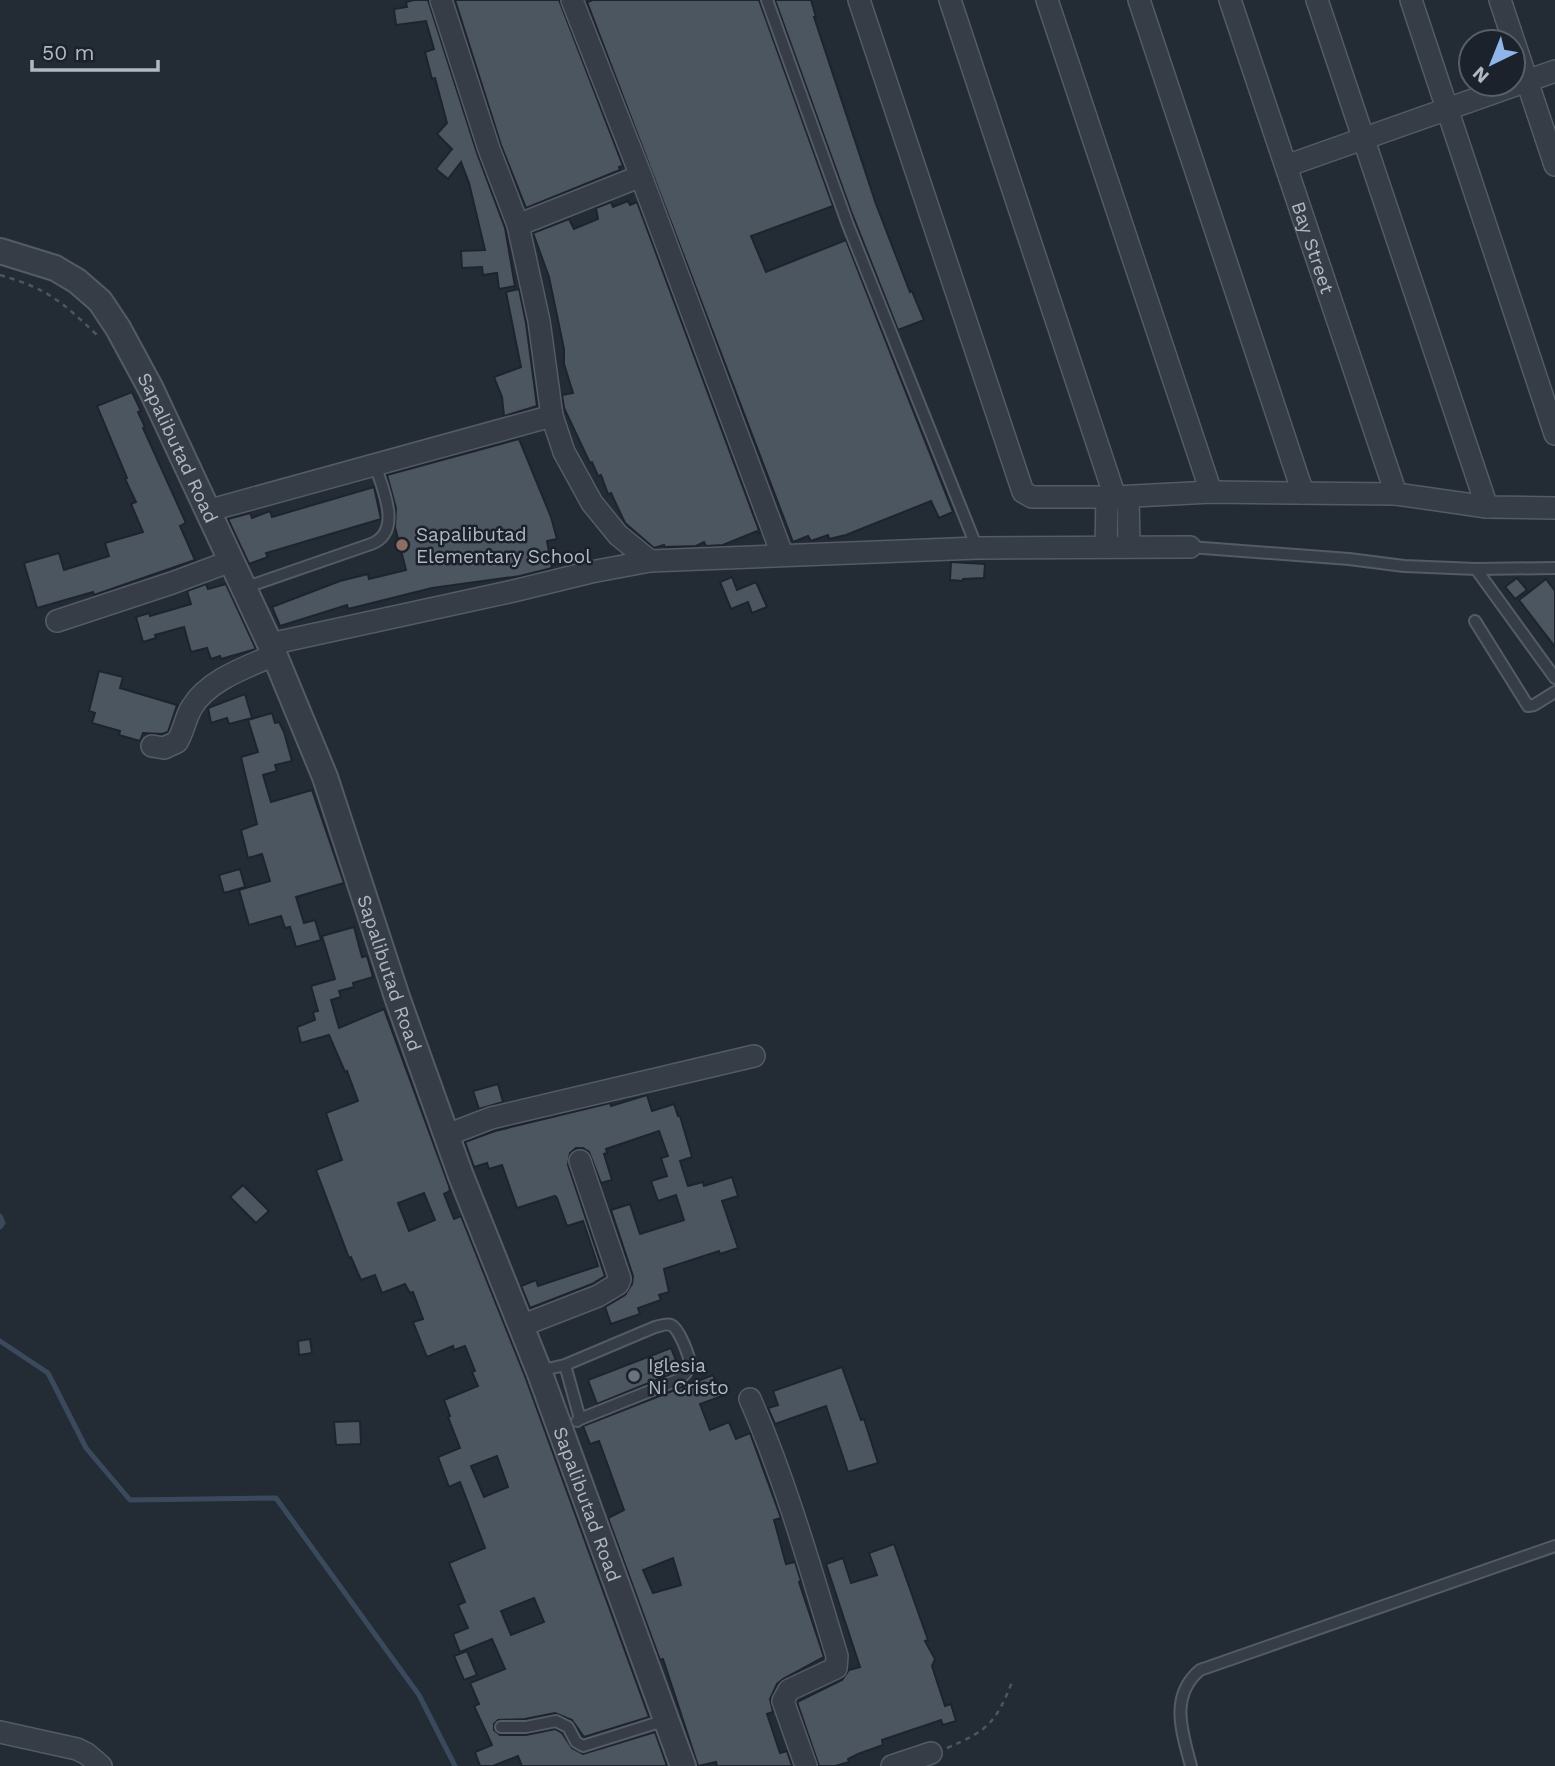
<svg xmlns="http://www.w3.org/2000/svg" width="1555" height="1766" viewBox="0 0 1555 1766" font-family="'Work Sans',sans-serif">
	<rect width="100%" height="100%" fill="#232c35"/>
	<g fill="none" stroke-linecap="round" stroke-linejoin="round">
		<g stroke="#3a4a5c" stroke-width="5">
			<polyline points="0,1216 3,1223 0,1227"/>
			<polyline points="0,1341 48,1373 86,1448 130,1500 276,1498 419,1695 455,1766"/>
		</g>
	</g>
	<g fill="#4c5661" stroke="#1e242d" stroke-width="2" fill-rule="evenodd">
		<polygon points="414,0 428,0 477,153 505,228 515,286 499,289 497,273 483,275 482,267 462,268 461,251 485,250 469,183 461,162 448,179 436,169 452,149 437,134 447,123 435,78 432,79 425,52 434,49 426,21 396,25 394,9 407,7 406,2"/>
		<polygon points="455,0 559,0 623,166 619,167 620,170 526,208 501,145"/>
		<polygon points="593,0 759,0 833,206 751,236 766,272 846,240 953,512 939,518 931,501 846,535 829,539 828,535 811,541 808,536 793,542 587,2"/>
		<polygon points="775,0 811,0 816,17 814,17 876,204 910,292 912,291 924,320 898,330 851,211"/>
		<polygon points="628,201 630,205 637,202 760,533 758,534 757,531 723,545 706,546 704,542 696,546 665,547 664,545 654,548 625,523 611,493 608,494 601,475 598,476 592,462 590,463 564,408 562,395 573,393 564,364 564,349 549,277 533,233 569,219 574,229 598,219 596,208 611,202 613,207"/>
		<polygon points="519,289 526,323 537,406 504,416 502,397 494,377 521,367 506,292"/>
		<polygon points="132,392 141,411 138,412 145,427 143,428 186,523 180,526 195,560 94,595 93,592 37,608 24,563 59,553 64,570 109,556 105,543 143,532 131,504 136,502 125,479 127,478 97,406"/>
		<polygon points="519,439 551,517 557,539 547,541 552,568 520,576 432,588 348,609 347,605 280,626 272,607 340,581 368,574 369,579 406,570 395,527 396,508 387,475"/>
		<polygon points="374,487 381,519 266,553 268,557 249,564 228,519 250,513 252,518 270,511 272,517"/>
		<polygon points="951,562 985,564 984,578 963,579 963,581 950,580"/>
		<polygon points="732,577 737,590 756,582 767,607 752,613 748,602 731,609 720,582"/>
		<polygon points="1517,578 1527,590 1515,599 1505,587"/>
		<polygon points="1546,579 1555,591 1555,647 1519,600"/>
		<polygon points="206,584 208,589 226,584 256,649 221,659 220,656 211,659 207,648 191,652 184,627 155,635 156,638 143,642 136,617 149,613 150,616 191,604 187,591"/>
		<polygon points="99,671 123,677 120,688 177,705 168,732 162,734 143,733 140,741 119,735 120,731 92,723 95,713 89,711"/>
		<polygon points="245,694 252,718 229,724 227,718 211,723 208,708"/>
		<polygon points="272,713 275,723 279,722 284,732 292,761 275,765 277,771 263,775 271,802 312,790 344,883 296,897 304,923 315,920 321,940 296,947 290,927 285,928 281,916 249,925 239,890 270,881 262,854 248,858 241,830 257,824 241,757 258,752 248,720"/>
		<polygon points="240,869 245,887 224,893 219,875"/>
		<path d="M354,927L362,957L367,956L373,977L353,983L354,987L339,991L341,997L331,1000L339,1028L384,1009L449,1186L450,1191L444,1194L454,1219L461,1216L525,1376L649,1717L584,1737L572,1720L555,1713L525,1719L498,1720L494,1724V1730L500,1735H526L555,1729L562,1733L572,1748L583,1754L655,1732L667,1766H522L518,1756L493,1766H480L475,1752L492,1745L474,1706L479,1704L470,1683L505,1669L492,1639L460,1652L453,1634L468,1628L458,1605L465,1602L449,1563L485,1548L460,1482L449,1487L438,1457L460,1448L448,1417L450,1416L444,1400L478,1386L472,1372L475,1371L465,1346L454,1350L453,1346L427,1357L413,1322L423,1319L413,1292L410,1293L405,1284L382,1293L375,1275L361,1280L351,1257L349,1258L316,1170L342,1160L326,1113L358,1101L347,1071L345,1072L329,1035L301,1043L297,1027L315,1020L313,1012L318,1011L311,986L335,979L322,936ZM424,1193L435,1220L409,1231L398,1203ZM497,1456L508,1487L484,1497L471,1466ZM534,1598L544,1622L511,1635L501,1611Z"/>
		<polygon points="498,1084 503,1102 479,1109 473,1091"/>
		<polygon points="647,1095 652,1111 674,1104 678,1116 680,1116 692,1157 680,1161 688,1186 703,1182 704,1186 732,1177 738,1196 722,1201 738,1248 720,1254 719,1251 664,1269 669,1292 659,1295 661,1300 638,1308 640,1314 611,1324 605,1307 625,1295 632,1284 633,1276 611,1210 630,1204 640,1234 684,1220 676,1195 658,1201 651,1181 667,1176 661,1158 668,1156 659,1131 606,1149 607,1153 604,1154 612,1180 601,1183 589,1152 583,1148 576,1148 570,1153 568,1165 605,1276 592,1284 530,1308 521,1286 536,1280 538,1286 598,1266 583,1221 567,1226 557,1198 555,1196 517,1208 502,1165 489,1169 487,1163 474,1167 465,1142 495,1131 610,1103 611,1106"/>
		<polygon points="243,1185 269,1211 256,1223 230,1197"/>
		<polygon points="310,1339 312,1353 299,1355 298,1341"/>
		<polygon points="671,1348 679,1368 676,1372 597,1404 588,1380"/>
		<polygon points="842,1367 861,1420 864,1419 878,1463 848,1472 826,1406 775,1424 768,1408 778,1405 773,1391"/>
		<path d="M713,1375L722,1396L700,1404L710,1430L729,1422L736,1439L750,1433L781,1518L774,1520L786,1564L795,1562L801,1581L799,1582L824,1657L783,1679L777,1684L770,1699L773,1712L767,1714L780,1753L787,1751L792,1766H717L716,1762L698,1766L663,1659L660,1660L608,1518L624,1510L599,1441L590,1444L583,1426ZM673,1558L681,1585L653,1593L643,1570Z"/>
		<polygon points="360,1421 361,1444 336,1445 334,1422"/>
		<polygon points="894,1544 928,1640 925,1641 935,1659 932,1666 945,1706 951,1704 956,1721 943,1725 941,1720 882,1740 883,1745 858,1754 848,1759 849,1762 835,1766 819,1766 797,1702 842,1680 849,1670 860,1667 826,1564 843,1558 851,1583 877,1575 869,1553"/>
		<polygon points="467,1651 477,1675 464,1680 454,1656"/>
	</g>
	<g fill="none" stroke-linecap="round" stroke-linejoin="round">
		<g stroke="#545b64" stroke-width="14">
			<g id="service">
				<polyline points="767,0 848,225 977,548"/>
				<polyline points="1190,547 1349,559 1404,566 1476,569 1555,568"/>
				<polyline points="1476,569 1555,678"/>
				<path d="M244,588L371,544C403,532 383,489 375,465"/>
				<polyline points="1475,621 1528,706 1534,705 1555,692"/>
				<polyline points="565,1365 580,1419 577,1421"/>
				<path d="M539,1371L565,1365L655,1327C660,1326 666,1323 671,1325C679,1328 690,1357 690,1365C689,1371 684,1375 680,1379L580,1419"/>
				<polyline points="501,1727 526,1727 556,1721 568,1727 576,1742 583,1746 666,1720"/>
				<path d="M1191,1766C1182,1732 1169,1696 1200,1670L1555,1546"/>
			</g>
		</g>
		<g stroke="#545b64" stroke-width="24">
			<g id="minor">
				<polyline points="441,0 489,149 518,225 539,321 552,416 564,452 592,503 618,535 650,561"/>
				<polyline points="572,0 641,176 782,554"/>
				<polyline points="859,0 1023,492 1032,497 1115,497 1211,492 1396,494 1487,507 1555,508"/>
				<polyline points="950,0 1115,497"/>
				<polyline points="1047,0 1211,492"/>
				<polyline points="1139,0 1303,493"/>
				<path id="s1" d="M1230,0L1396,494"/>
				<polyline points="1317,0 1487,507"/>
				<polyline points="1411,0 1555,434"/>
				<polyline points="1500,0 1555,165"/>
				<polyline points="1286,166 1555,71"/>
				<polyline points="518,225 641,176"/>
				<polyline points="1128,497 1129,545"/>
				<polyline points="207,511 552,416"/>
				<polyline points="1106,547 1107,497"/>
				<polyline points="57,621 172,583 231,561"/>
				<polyline points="270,644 509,592 591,572 650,561 977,548 1190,547"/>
				<path d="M152,746L164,748L177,742C184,731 185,718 192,707C208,680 247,667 274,655"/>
				<polyline points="447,1135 491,1118 754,1056"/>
				<polyline points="521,1326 598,1296 618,1284 620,1279 580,1161"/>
				<path d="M750,1399C786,1482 811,1570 837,1656L836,1668L789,1690L783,1701L806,1766"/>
				<polyline points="0,1732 77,1749 87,1754 101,1766"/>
				<polyline points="892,1766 931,1753"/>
			</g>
		</g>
		<g stroke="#545b64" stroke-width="28">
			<g id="tertiary">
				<path id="s2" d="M0,251L55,268L77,281L100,301L118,328L151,389L270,644L325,777L398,1000L461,1176L539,1371L683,1766"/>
			</g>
		</g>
		<g stroke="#49595a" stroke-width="2.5" stroke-dasharray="5 5" stroke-linecap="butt">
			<path d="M0,275C48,289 61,301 97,335"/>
			<path d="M947,1748C987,1731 996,1723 1012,1682"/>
		</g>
		<use href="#service" stroke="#363d46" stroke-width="10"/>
		<use href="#minor" stroke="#363d46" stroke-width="21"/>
		<use href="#tertiary" stroke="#363d46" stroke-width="24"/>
	</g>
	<circle fill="#8d6e63" stroke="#1c222b" stroke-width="2.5" cx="402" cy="545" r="7"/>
	<circle fill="#6b7280" stroke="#1c222b" stroke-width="2.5" cx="634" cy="1376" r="7"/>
	<g text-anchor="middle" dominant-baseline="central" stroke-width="5" stroke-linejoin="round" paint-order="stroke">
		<g font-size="19" fill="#b1b8c2" stroke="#1c222b">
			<text stroke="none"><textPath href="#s1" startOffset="261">Bay Street</textPath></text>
			<text stroke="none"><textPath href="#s2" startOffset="280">Sapalibutad Road</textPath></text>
			<text stroke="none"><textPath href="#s2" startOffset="847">Sapalibutad Road</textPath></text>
			<text stroke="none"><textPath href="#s2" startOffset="1414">Sapalibutad Road</textPath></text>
		</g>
		<g font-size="19" fill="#b1b8c2" stroke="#1c222b" text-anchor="start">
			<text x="416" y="534">Sapalibutad<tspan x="416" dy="22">Elementary School</tspan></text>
			<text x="648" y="1365">Iglesia<tspan x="648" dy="22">Ni Cristo</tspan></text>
		</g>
	</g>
	<g transform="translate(1492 63) rotate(223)"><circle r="33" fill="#1c222b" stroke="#585e67" stroke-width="2"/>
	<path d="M0-5L12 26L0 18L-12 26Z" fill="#8eb6ea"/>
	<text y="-10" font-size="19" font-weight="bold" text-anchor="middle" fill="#b1b8c2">N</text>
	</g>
	<path d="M32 60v10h126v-10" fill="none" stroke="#b1b8c2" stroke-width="3.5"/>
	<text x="42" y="60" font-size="21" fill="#b1b8c2" stroke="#1c222b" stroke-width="5" paint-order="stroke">50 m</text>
</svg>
